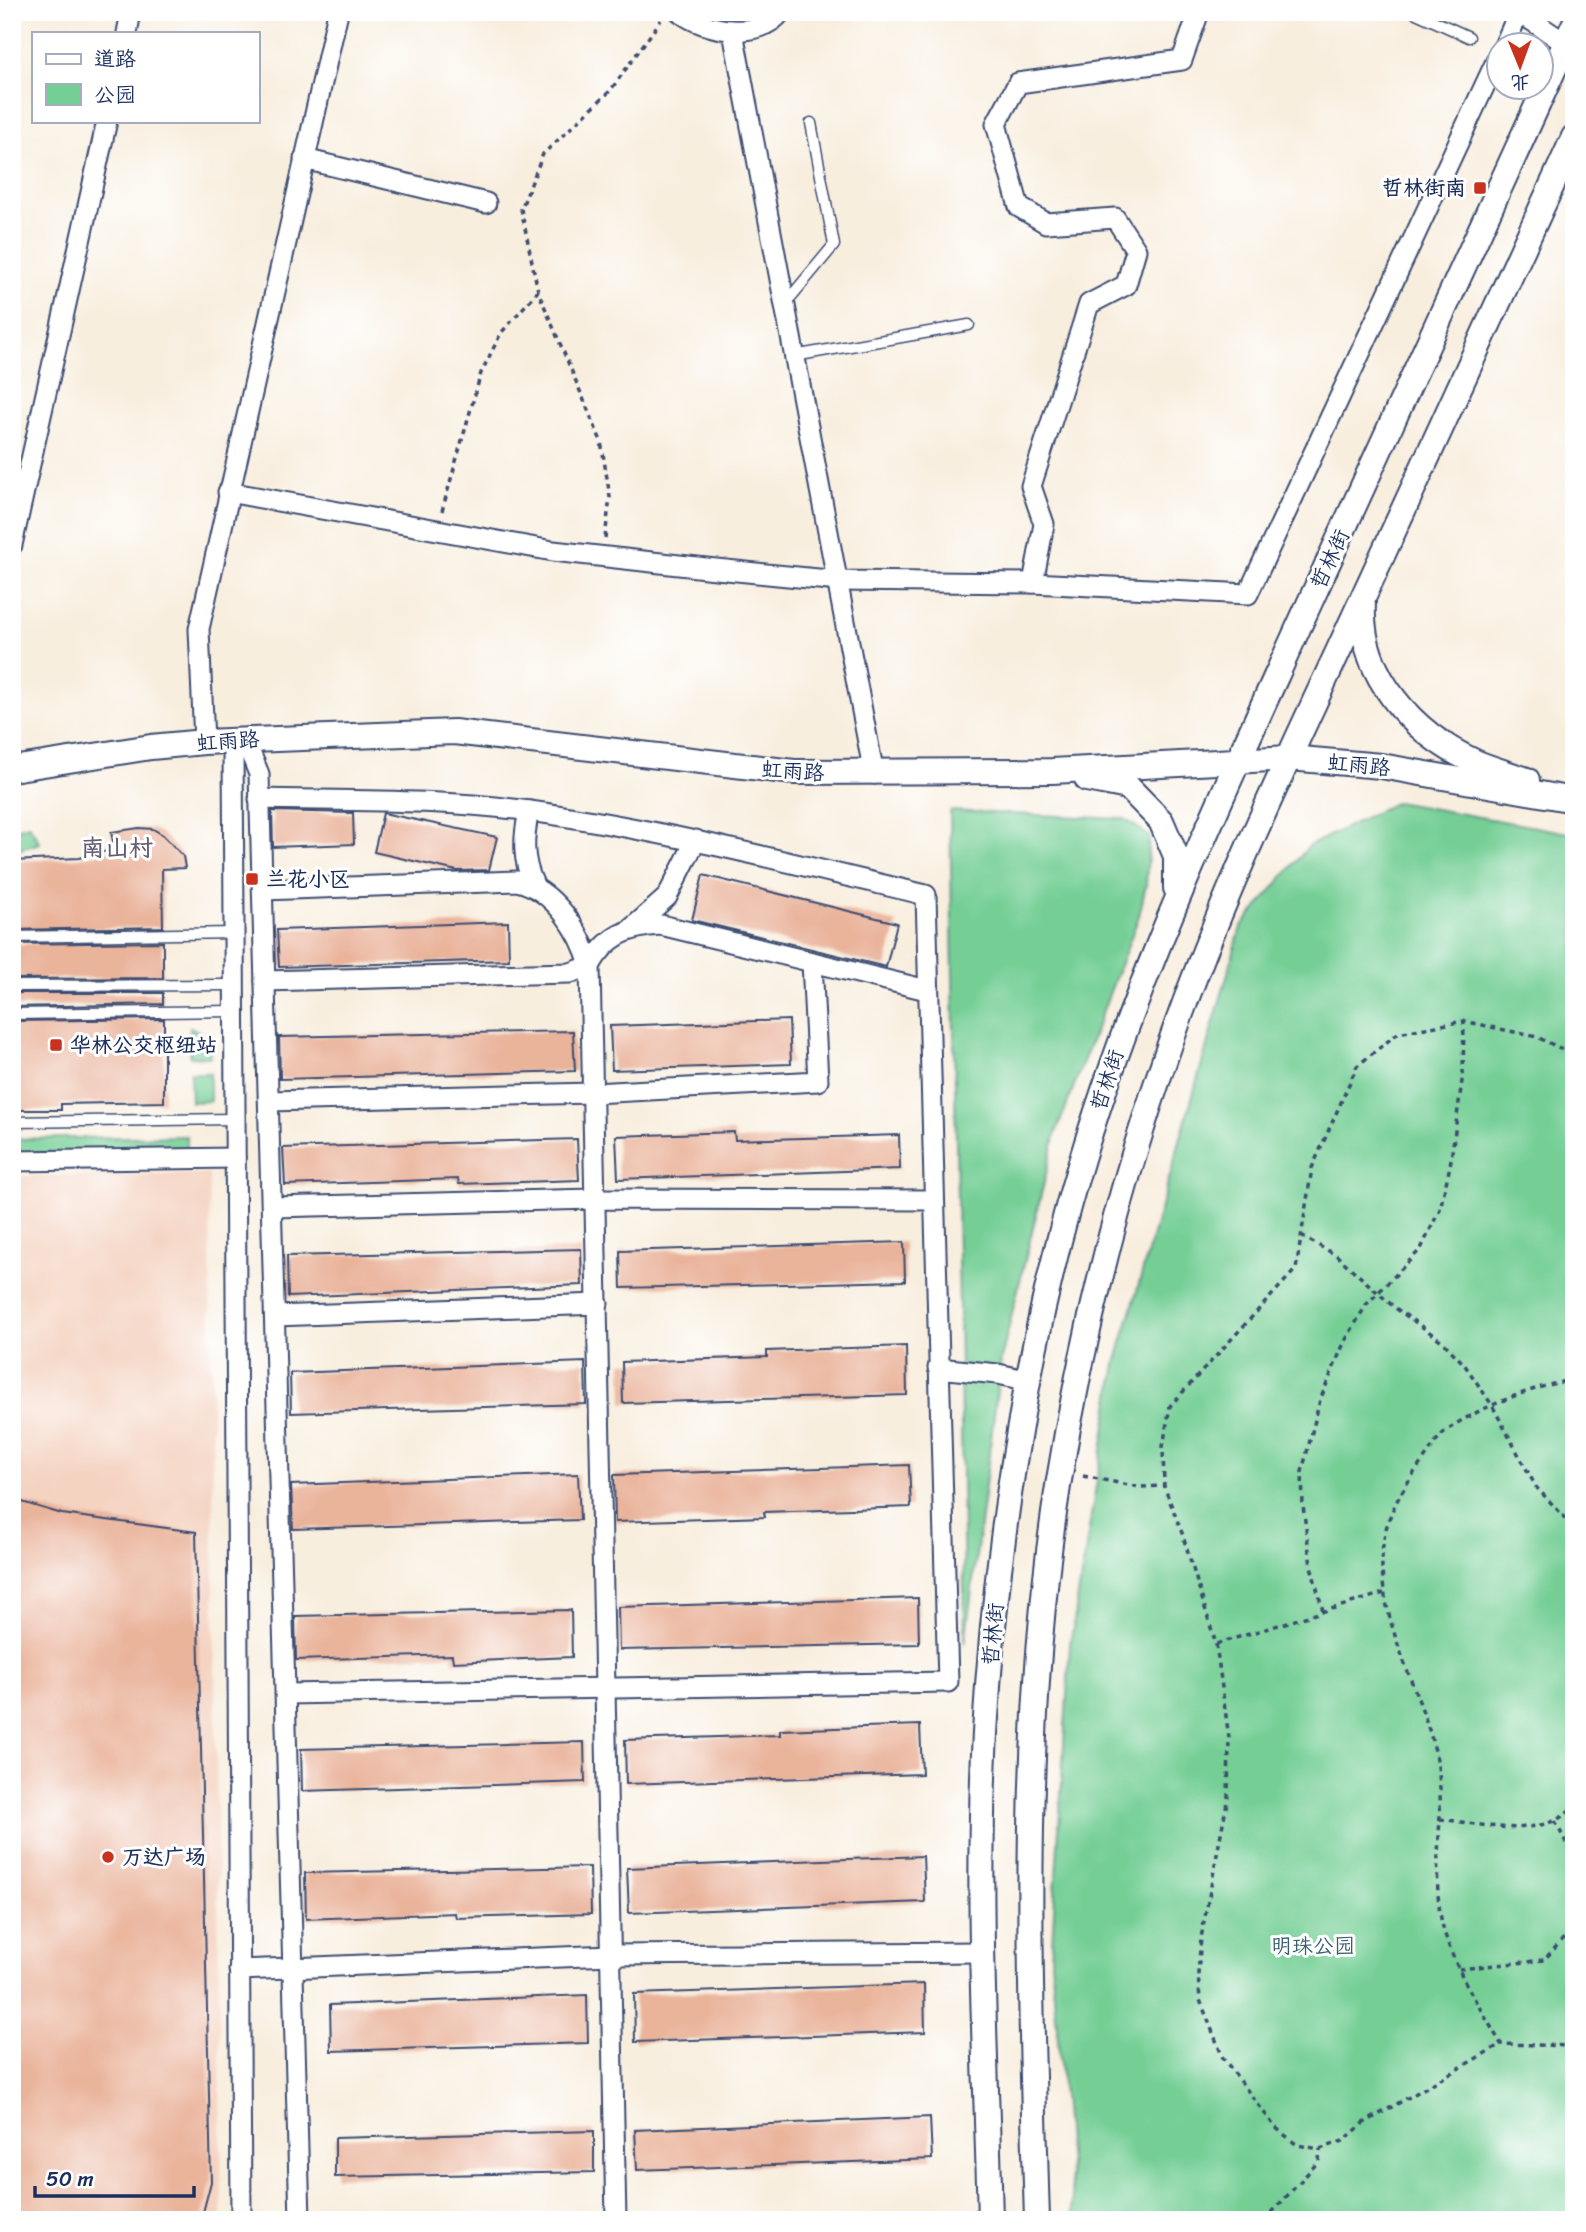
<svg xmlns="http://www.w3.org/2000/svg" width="1586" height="2232" viewBox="0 0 1586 2232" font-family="Sriracha,'LXGW WenKai TC',sans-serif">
	<rect width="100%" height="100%" fill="#fff"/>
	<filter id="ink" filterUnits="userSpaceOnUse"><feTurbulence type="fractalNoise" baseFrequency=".0143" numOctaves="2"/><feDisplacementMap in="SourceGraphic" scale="14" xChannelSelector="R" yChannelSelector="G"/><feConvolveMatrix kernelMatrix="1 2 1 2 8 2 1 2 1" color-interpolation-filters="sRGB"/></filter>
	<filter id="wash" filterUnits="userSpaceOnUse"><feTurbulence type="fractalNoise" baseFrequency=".00686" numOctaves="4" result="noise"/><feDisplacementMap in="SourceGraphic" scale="28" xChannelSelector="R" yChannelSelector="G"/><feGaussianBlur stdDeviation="1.57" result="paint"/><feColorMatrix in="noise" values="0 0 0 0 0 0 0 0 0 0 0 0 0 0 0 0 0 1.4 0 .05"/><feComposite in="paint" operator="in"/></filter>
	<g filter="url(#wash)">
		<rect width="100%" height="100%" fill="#f8eede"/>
		<polygon fill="#f4d3c1" points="209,1174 222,2220 12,2220 12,1176"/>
		<g fill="#74cf95" stroke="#487f7a" stroke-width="2">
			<polygon points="1396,802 1574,834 1574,2220 1074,2220 1051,1961 1070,1645 1116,1364 1241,927 1309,846"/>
			<polygon points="950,811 1125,819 1149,836 1146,885 1139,916 1056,1133 1001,1359 965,1644"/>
			<polygon points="29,825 40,843 12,852 12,830"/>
			<path d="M190,1027C205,1033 209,1041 210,1057H190Z"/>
			<polygon points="190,1073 210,1073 210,1101 191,1102"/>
			<polygon points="187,1136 187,1151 12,1153 12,1139"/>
		</g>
		<g id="blocks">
			<g fill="#eab49b">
				<polygon points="272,811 353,813 354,844 273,847"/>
				<polygon points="383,813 497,837 489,870 457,871 374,852"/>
				<polygon points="139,828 153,829 163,835 183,856 185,868 162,869 163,927 12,930 12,861 79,858 115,849 111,832"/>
				<polygon points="703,875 897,923 886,967 692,920"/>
				<polygon points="508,922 509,960 279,967 277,930"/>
				<polygon points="163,942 163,978 12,979 12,944"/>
				<polygon points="12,993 163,993 163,1004 12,1007"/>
				<polygon points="164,1019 164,1102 61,1104 61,1110 12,1110 12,1021"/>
				<polygon points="789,1020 791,1064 612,1070 610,1026"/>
				<polygon points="573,1031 575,1071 280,1079 279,1037"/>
				<polygon points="734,1132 735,1140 899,1135 900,1169 618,1179 616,1136"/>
				<polygon points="577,1139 579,1180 459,1184 458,1179 285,1185 283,1148"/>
				<polygon points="904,1242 905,1281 621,1288 620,1251"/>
				<polygon points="581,1249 582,1285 288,1297 287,1256"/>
				<polygon points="906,1346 907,1395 623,1403 622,1362 767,1357 767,1351"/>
				<polygon points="585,1362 586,1404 291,1413 290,1373"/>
				<polygon points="909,1465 911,1507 764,1512 765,1517 615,1522 614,1475"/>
				<polygon points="578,1474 580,1520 293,1529 291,1485"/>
				<polygon points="12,1499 62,1514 196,1532 211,2182 201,2220 12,2220"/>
				<polygon points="918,1598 919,1644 619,1650 618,1607"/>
				<polygon points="571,1610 572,1657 453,1662 452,1655 296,1660 295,1616"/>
				<polygon points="920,1725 922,1774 626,1784 625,1740 780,1735 780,1730"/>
				<polygon points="584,1742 585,1782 302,1791 301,1749"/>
				<polygon points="923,1856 925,1902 629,1913 627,1868"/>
				<polygon points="590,1867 591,1914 456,1918 455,1913 306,1919 305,1873"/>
				<polygon points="924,1984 925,2032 635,2042 634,1994"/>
				<polygon points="587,1995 588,2043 331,2051 330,2005"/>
				<polygon points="930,2117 932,2159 637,2170 635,2130"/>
				<polygon points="594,2131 594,2172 335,2177 335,2138"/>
			</g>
		</g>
	</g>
	<g filter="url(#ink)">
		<use href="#blocks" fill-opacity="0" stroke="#3c4c71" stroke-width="2"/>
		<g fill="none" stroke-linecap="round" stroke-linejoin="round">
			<g stroke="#3c4c71" stroke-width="13">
				<g id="service">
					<polyline points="1414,12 1469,37"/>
					<polyline points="784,305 834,245 811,123"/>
					<polyline points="794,356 969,325"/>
					<polyline points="12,937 233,933"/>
					<polyline points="12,986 233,985"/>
					<polyline points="12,1014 233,1011"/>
					<polyline points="12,1122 234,1119"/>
				</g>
			</g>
			<g stroke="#3c4c71" stroke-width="23">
				<g id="minor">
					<path d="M680,12C704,31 759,41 781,12"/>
					<polyline points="1519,12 1565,43"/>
					<polyline points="733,32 874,774"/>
					<polyline points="127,33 131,12"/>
					<polyline points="1504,46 1519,12"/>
					<polyline points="304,159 486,203"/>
					<polyline points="228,492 553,551 706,568 839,581 1033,583 1248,594 1498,57"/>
					<polyline points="12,545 107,121"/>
					<polyline points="1033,583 1044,524 1031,486 1089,304 1126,285 1136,250 1115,218 1046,223 1019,207 996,124 1018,83 1182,60 1199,12"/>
					<polyline points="233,741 250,752 259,774 300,2220"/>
					<polyline points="233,741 241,2220"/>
					<polyline points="204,742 199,629 338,12"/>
					<path d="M259,799C349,801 441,799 530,811C664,830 795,864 926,895L948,1682L286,1694"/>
					<path d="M529,811C523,838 522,859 534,885"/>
					<path d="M263,890L517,881C553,889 582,932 590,966L570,973L265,981"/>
					<polyline points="633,927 667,897 696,840"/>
					<polyline points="269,1101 593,1093 818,1081 812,962"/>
					<polyline points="12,1161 235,1158"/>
					<polyline points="272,1207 595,1199 933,1200"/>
					<polyline points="275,1316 598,1304"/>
					<polyline points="938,1368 998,1374 1030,1381"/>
					<polyline points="239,1970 611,1955 983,1952"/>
					<path d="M616,2220L590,966C607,936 627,927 661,925L927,990"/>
				</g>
			</g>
			<g stroke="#3c4c71" stroke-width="28">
				<g id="tertiary">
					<path d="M1363,604C1359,675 1413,734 1475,762C1491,769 1510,774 1527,780"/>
					<polyline points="12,769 151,747 204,742 454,732 794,772 1052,771 1289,758 1381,766 1574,800"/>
					<polyline points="1087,779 1128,787 1161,821 1176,856 1176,888"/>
					<path d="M990,2220C986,2058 976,1895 985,1733C994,1564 1023,1371 1068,1207C1124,1003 1212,818 1299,626C1391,426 1482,225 1574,25"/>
					<path d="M1037,2220C1030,1974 1020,1730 1058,1486C1084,1324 1126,1162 1183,1008C1233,871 1298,739 1359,606C1431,450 1502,294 1574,137"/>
				</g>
			</g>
			<g stroke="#3c4c71" stroke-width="3.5" stroke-dasharray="5 5" stroke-linecap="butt">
				<polyline points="442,511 481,373 501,333 538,291"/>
				<polyline points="605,538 610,497 601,441 538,291 521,209 543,154 610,91 661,20"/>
				<polyline points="1301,1236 1336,1255 1394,1307 1442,1341 1464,1364 1492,1405 1536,1487 1574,1527"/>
				<path d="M1574,1380C1539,1384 1475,1409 1447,1430C1437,1437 1431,1450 1424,1459C1391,1504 1376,1534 1384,1590C1392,1644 1420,1694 1434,1747C1448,1798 1433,1853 1439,1905C1444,1955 1477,2002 1501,2044L1574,2046"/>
				<polyline points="1083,1476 1139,1487 1164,1486"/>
				<polyline points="1384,1593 1216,1644 1182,1533 1164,1486 1163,1447 1170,1406 1296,1269 1312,1168 1357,1066 1398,1033 1464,1021 1537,1037 1574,1055"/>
				<polyline points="1323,1611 1311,1566 1303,1506 1302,1472 1320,1400 1344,1343 1366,1305 1421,1249 1440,1209 1450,1166 1463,1074 1464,1021"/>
				<polyline points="1216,1644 1229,1738 1228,1797 1201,1938 1198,1973 1200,2000 1223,2058 1275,2127 1297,2145 1320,2149 1343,2141 1364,2123 1501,2044"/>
				<path d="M1440,1819C1482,1824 1541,1841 1574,1807"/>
				<polyline points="1555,1821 1574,1858"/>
				<polyline points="1459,1969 1544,1960 1574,1927"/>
				<polyline points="1265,2220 1319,2161 1320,2149"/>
			</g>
			<use href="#service" stroke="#fff" stroke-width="10"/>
			<use href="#minor" stroke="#fff" stroke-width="19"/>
			<use href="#tertiary" stroke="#fff" stroke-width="24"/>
		</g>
	</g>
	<g fill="#c8321e" stroke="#fff" stroke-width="2.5">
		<rect x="1473" y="181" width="14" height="14" rx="3.5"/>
		<rect x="245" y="872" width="14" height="14" rx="3.5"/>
		<rect x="49" y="1038" width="14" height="14" rx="3.5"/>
		<circle cx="108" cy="1857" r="7"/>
	</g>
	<g text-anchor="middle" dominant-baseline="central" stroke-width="6" stroke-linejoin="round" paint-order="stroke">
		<g font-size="21" font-weight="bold" fill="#1b2f5e" stroke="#fff" text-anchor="start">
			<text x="1466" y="188" text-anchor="end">哲林街南</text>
			<text x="266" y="879">兰花小区</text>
			<text x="70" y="1045">华林公交枢纽站</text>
			<text x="122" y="1857">万达广场</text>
		</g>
		<g font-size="21" fill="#1b2f5e" stroke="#fff">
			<text transform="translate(1330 559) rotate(-65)">哲林街</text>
			<text transform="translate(228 741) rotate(-4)">虹雨路</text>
			<text transform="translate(1359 765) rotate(6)">虹雨路</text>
			<text transform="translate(793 771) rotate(4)">虹雨路</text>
			<text transform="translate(1107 1080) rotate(-72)">哲林街</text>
			<text transform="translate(993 1634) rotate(-85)">哲林街</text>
		</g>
		<g font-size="21" fill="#365f6e" stroke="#fff">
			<text x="1313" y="1946">明珠公园</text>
		</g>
		<g font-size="24" font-weight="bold" fill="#635e73" stroke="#fff">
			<text x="117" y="848">南山村</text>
		</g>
	</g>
	<rect width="1586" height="2232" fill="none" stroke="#fff" stroke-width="42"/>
	<rect x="32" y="32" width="228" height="91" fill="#ffffff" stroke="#a4acbf" stroke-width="2"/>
	<rect x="46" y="54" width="35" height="10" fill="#ffffff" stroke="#a4acbf" stroke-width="2"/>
	<text x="94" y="66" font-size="21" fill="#1b2f5e">道路</text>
	<rect x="46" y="84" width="35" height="21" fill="#74cf95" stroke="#a4acbf" stroke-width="2"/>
	<text x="94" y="102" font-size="21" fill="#1b2f5e">公园</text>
	<g transform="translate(1520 66) rotate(179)"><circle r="33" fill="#ffffff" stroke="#a4acbf" stroke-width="2"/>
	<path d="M0-5L12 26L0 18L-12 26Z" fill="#c8321e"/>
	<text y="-10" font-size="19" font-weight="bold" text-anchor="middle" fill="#1b2f5e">北</text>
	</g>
	<path d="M35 2186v10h159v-10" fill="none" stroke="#1b2f5e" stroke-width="3.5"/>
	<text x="46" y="2186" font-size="21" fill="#1b2f5e" stroke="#ffffff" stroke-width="5" paint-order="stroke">50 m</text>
</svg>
